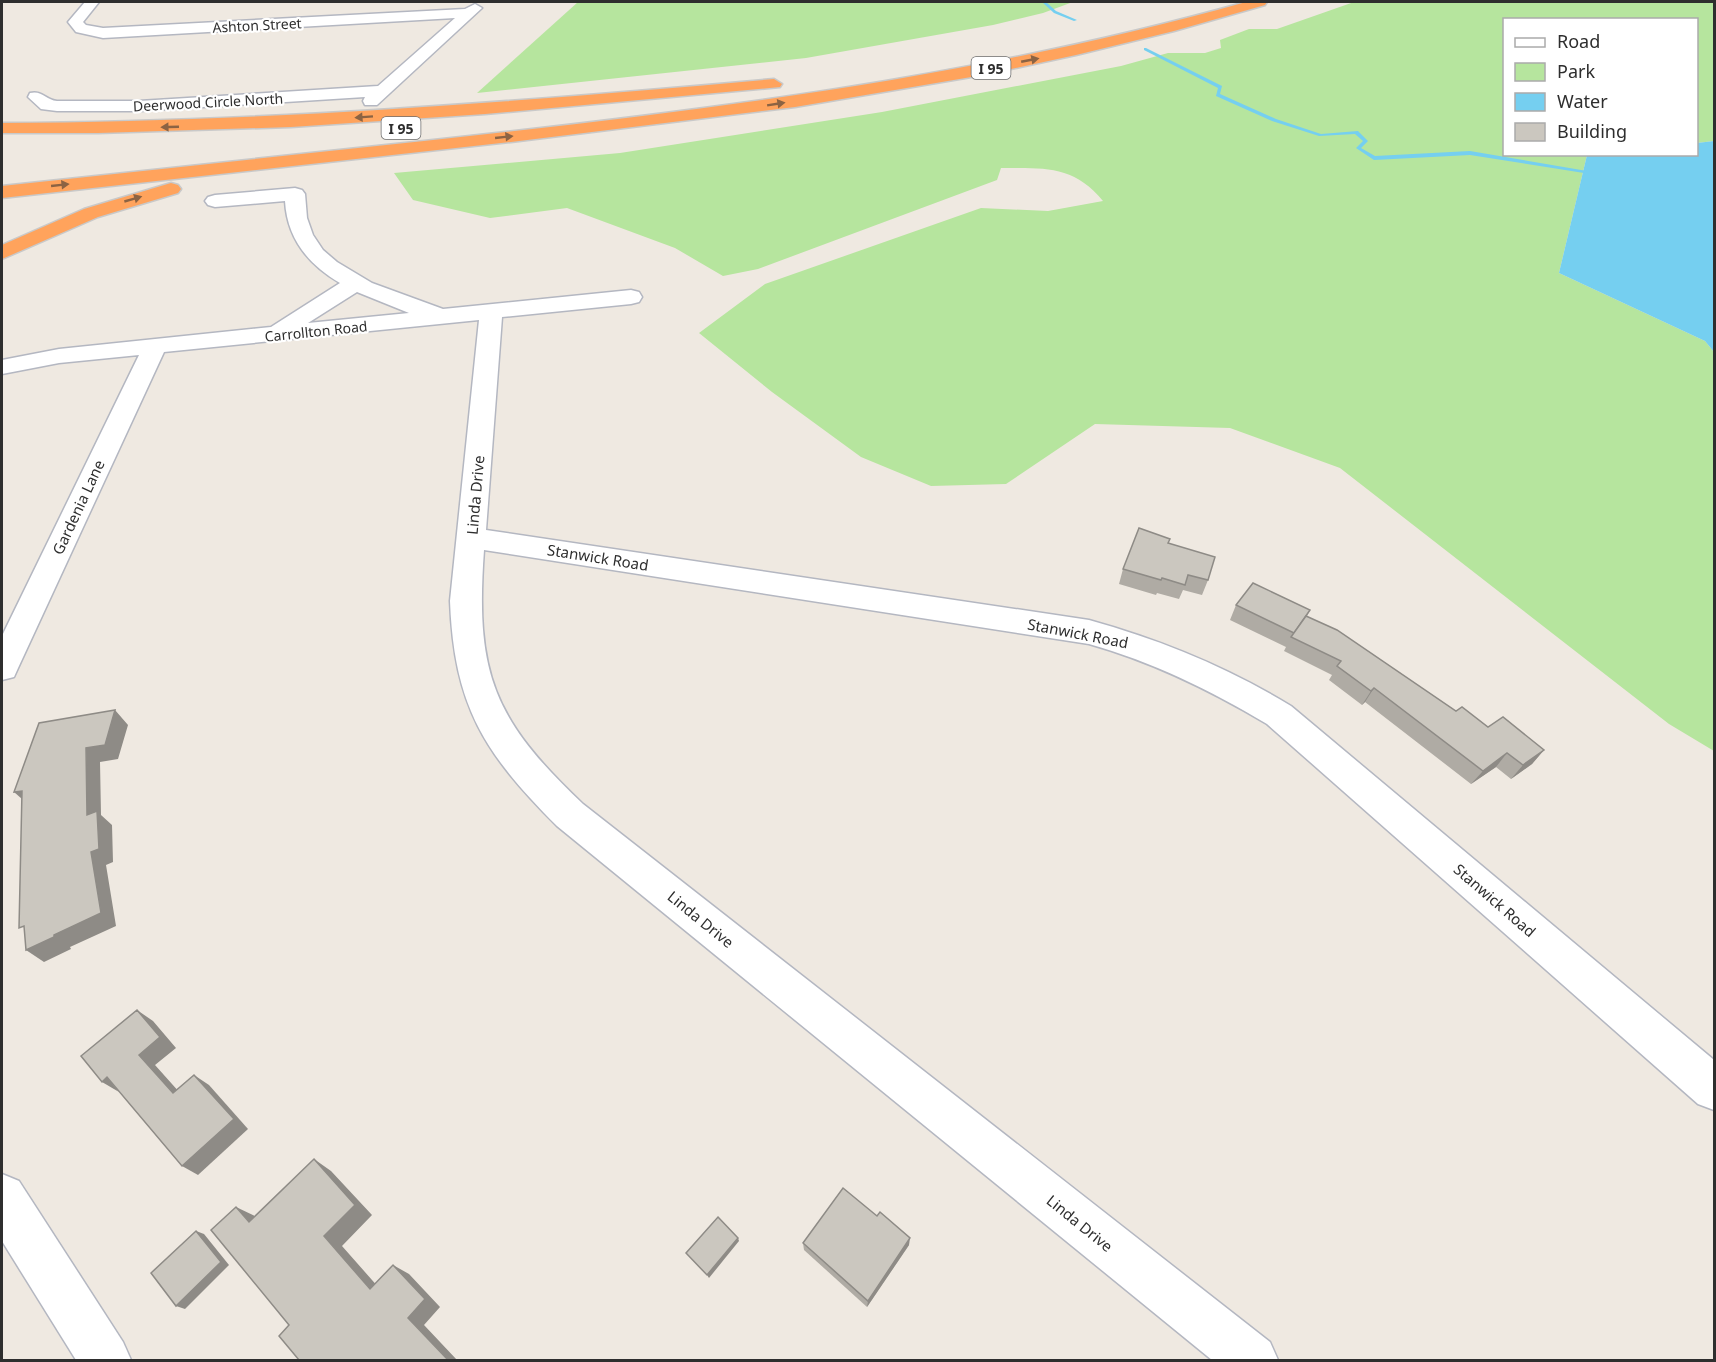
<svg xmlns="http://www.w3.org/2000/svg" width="1716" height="1362" viewBox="0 0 1716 1362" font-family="'Noto Sans',sans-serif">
	<rect width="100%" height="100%" fill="#efe9e1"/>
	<g fill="#b6e59e">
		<polygon points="578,2 1073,2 1043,13 993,25 806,58 477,93"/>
		<path d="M1354,2H1714V141L1697,143L1696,20H1504V154L1587,155L1559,273L1705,341L1714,352V751L1669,724L1340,468L1230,428L1095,424L1006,484L931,486L861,457L772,392L699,333L765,284L981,208L1048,211L1103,201C1074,165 1044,168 1001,168L997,180L758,269L723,276L675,248L567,208L490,218L413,200L394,173L620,153L882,112L1121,66L1168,53H1205L1221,48L1220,40L1249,29H1277Z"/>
	</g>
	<polygon fill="#75cff0" points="1714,141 1714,352 1705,341 1559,273 1587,155 1696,154 1697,143"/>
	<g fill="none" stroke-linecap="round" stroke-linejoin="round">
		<g fill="#75cff0" fill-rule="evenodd">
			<polygon points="1042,2 1046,2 1056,11 1077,20 1074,21 1054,13"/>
			<polygon points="1144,48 1146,48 1222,86 1220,94 1276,119 1321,134 1358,131 1368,141 1361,148 1375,156 1470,151 1587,171 1584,173 1470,155 1374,160 1356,148 1363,141 1355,134 1319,136 1272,121 1216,96 1218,88 1144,50"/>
		</g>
		<g stroke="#b4b7c1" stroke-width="3">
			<g id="minor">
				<path d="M85,2H99L83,22L86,25L103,28L465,9L475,4L482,8L377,105H365L363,101L365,97L139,111H57L41,109L28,97L30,93C42,90 46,100 57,101H139L378,86L455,18L103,38L76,32L68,22Z"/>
				<path d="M295,188L302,190L305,194L307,218L313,235L323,250L337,262L372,283L443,309L631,290L639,292L642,297L639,302L631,304L502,317L486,530L1089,620C1161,640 1227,667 1291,706L1714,1060V1110L1698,1104L1267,724C1210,690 1153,662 1089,644L484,550C475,673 493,719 583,804L1270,1342L1278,1360H1212L557,826C484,753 454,706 450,601L479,320L164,352L18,668L14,677L2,680V636L139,355L59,363L2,374V360L59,349L271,327L340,283C309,265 287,239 285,201L215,207L208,205L205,201L208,197L215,195ZM357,292L409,313L308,323Z"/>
				<polygon points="2,1174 19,1181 123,1342 131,1360 76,1360 2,1241"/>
			</g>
		</g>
		<g stroke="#c9c9c9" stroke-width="3">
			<g id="highway">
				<path d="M1246,2H1267L1265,5L1174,31L1076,55L983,75L795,107L511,142L2,198V186C142,171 283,156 424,141C703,111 975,78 1246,2Z"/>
				<path d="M774,79L782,84L780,87L485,114L291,127L98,133H2V123C260,122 517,102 774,79Z"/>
				<polygon points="171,183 178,185 181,189 178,193 98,217 2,259 2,245 84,209"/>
			</g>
		</g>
		<use href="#minor" fill="#fff" fill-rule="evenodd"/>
		<use href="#highway" fill="#ffa35c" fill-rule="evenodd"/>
	</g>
	<g fill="#afaba4">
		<polygon points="1168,543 1208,580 1202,595 1183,590 1179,599 1157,593 1156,595 1119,584 1123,569"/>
		<polygon points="1236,605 1310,610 1307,616 1456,711 1488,727 1544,750 1532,764 1511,779 1496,767 1471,784 1365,702 1362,705 1329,680 1332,675 1284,651 1286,647 1230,620"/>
		<polygon points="803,1243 909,1245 867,1307 804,1250"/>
	</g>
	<g fill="#8e8b86">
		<polygon points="1374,688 1365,702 1362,705 1371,691"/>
		<polygon points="115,710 128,725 118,759 100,762 101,815 112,825 113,862 106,865 116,926 70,947 71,949 44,962 26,950 54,935 91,852 87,815 86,748"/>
		<polygon points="1544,750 1532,764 1511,779 1523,765"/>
		<polygon points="1507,753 1496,767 1471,784 1483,771"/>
		<polygon points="22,791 30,806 14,792"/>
		<polygon points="137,1010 153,1021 176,1048 155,1065 189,1103 173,1093 139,1055"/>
		<polygon points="194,1075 209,1085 248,1129 198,1175 182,1166"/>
		<polygon points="107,1077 119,1092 102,1082"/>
		<polygon points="314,1159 331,1171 372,1215 342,1246 387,1297 370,1289 324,1236"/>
		<polygon points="236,1207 257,1217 249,1222"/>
		<polygon points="196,1231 204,1234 229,1265 185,1309 176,1306"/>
		<polygon points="738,1238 739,1241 709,1278 707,1275"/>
		<polygon points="910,1238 909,1245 867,1307 868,1301"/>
		<polygon points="393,1265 409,1274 440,1307 424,1325 457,1360 448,1360 408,1318"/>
	</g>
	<g fill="#cbc7bf" stroke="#8e8b86" stroke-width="1.5">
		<polygon points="1139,528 1170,539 1168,543 1215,557 1208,580 1188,575 1185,585 1162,578 1161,580 1123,569"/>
		<polygon points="1253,583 1310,610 1294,633 1236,605"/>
		<polygon points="1306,616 1337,630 1456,711 1462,707 1488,727 1503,717 1544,750 1523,765 1507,753 1483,771 1374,688 1371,691 1337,666 1341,661 1291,637"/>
		<polygon points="115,710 105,745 86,748 87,815 97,811 99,849 91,852 101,913 54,935 54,937 26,950 24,926 19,928 22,791 14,792 39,723"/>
		<polygon points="137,1010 160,1037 139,1055 173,1093 194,1075 234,1119 182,1166 107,1077 102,1082 81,1056"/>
		<polygon points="314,1159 355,1205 324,1236 370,1289 393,1265 425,1299 408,1318 448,1360 299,1360 279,1336 289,1325 211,1230 236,1207 249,1222"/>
		<polygon points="843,1188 877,1216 880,1212 910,1238 868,1301 803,1243"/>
		<polygon points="718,1217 738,1238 707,1275 686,1253"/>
		<polygon points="196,1231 221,1262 176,1306 151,1273"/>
	</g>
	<defs><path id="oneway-solid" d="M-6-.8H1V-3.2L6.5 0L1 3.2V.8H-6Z" transform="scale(1.5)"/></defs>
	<g fill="#8c6343">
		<use href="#oneway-solid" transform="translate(1030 60) rotate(-11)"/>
		<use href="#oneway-solid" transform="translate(776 104) rotate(-9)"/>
		<use href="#oneway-solid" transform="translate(364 117) rotate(176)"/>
		<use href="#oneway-solid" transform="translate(170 127) rotate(178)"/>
		<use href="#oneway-solid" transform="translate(504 137) rotate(-6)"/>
		<use href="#oneway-solid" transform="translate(60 185) rotate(-6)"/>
		<use href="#oneway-solid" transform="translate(133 199) rotate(-16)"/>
	</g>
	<g text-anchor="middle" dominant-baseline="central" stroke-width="4.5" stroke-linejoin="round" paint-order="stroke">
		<g font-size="14" fill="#2e2e2e" stroke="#fff">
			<text transform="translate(257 25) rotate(-3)">Ashton Street</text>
			<text transform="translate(208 102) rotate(-3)">Deerwood Circle North</text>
			<text transform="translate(316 331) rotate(-6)">Carrollton Road</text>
		</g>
		<g fill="#fff" stroke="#6d6d6d" stroke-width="1.5">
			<rect x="971.5" y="57" width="39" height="22" rx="4.5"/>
			<rect x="381.5" y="117" width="39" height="22" rx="4.5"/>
		</g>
		<g font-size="14" font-weight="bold" fill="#2e2e2e">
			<text x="991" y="68">I 95</text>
			<text x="401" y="128">I 95</text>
		</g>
		<g font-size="15" fill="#2e2e2e" stroke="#fff">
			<text transform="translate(475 495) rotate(-85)">Linda Drive</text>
			<text transform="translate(78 507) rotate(-65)">Gardenia Lane</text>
			<text transform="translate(598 557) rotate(9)">Stanwick Road</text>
			<text transform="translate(1078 633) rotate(11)">Stanwick Road</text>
			<text transform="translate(1495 900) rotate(41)">Stanwick Road</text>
			<text transform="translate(701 919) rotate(39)">Linda Drive</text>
			<text transform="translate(1080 1223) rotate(39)">Linda Drive</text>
		</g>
	</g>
	<rect width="1716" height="1362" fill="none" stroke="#2e2e2e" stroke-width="6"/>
	<rect x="1503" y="18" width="195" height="138" fill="#ffffff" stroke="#ababab" stroke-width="1.5"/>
	<rect x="1515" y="38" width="30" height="9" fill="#ffffff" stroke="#ababab" stroke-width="1.5"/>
	<text x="1557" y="48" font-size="18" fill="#2e2e2e">Road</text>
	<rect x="1515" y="63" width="30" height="18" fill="#b6e59e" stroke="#ababab" stroke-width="1.5"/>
	<text x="1557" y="78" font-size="18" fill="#2e2e2e">Park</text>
	<rect x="1515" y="93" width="30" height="18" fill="#75cff0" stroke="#ababab" stroke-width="1.5"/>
	<text x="1557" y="108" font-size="18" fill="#2e2e2e">Water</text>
	<rect x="1515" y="123" width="30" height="18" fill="#cbc7bf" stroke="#ababab" stroke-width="1.5"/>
	<text x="1557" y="138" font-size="18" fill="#2e2e2e">Building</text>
</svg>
